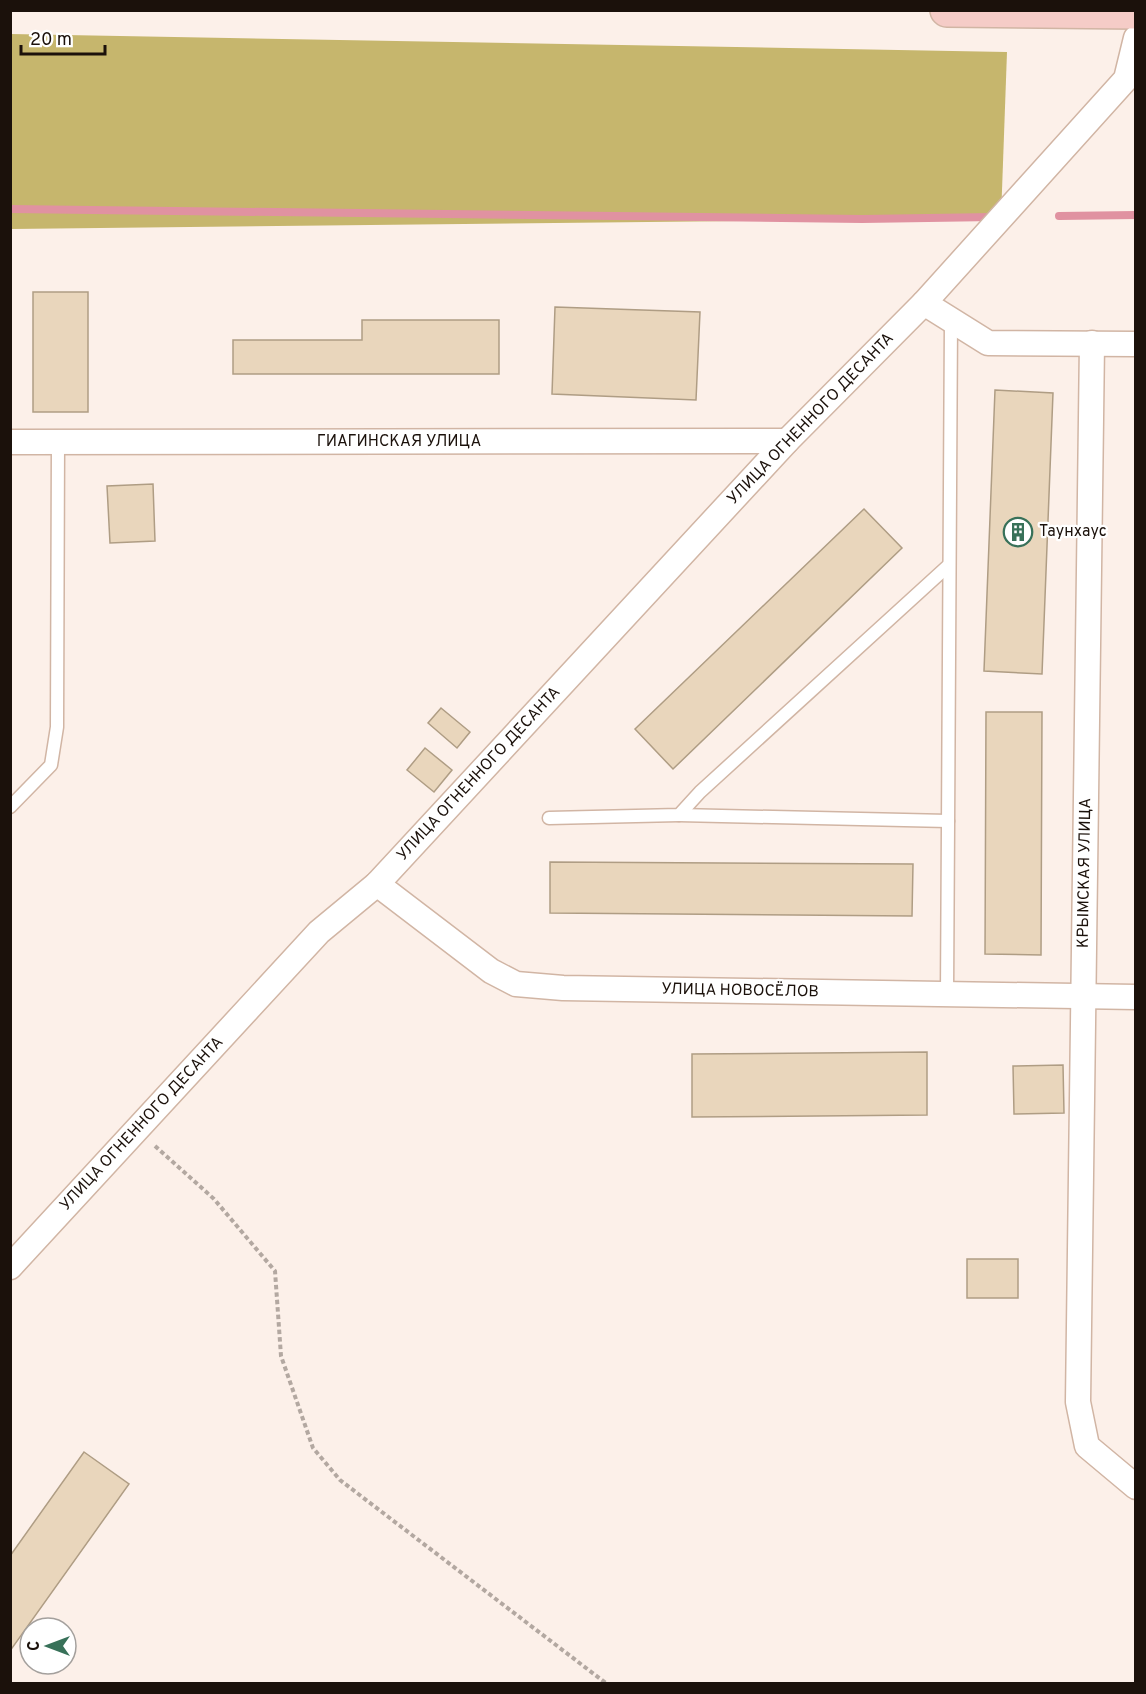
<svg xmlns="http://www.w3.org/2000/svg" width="1146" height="1694" viewBox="0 0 1146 1694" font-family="Overpass,sans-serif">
	<rect width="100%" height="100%" fill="#fcf0e9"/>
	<polygon fill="#c6b66d" points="11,34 1007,52 1001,218 11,229"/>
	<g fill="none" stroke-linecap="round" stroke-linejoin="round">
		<g stroke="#e092a1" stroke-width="8">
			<polyline points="10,209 862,219 994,217"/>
			<polyline points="1059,216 1136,215"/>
		</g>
	</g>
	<g fill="#e9d6bc" stroke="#af9d84" stroke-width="1.5">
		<rect x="33" y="292" width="55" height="120"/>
		<polygon points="555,307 700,312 696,400 552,394"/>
		<polygon points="362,320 499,320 499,374 233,374 233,340 362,340"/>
		<polygon points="995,390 1053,393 1042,674 984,671"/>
		<polygon points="153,484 155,541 110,543 107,486"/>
		<polygon points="864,509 902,548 673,769 635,729"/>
		<polygon points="441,708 470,732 457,748 428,723"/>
		<polygon points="986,712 1042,712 1041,955 985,954"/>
		<polygon points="425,748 452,770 434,792 407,770"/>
		<polygon points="550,862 913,864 912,916 550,913"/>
		<polygon points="927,1052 927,1115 692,1117 692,1054"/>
		<polygon points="1063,1065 1064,1113 1014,1114 1013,1066"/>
		<rect x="967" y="1259" width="51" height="39"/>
		<polygon points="84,1452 129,1484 10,1651 10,1556"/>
	</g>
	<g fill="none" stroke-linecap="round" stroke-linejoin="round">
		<g stroke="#d1b5a4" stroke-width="15">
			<g id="service">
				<polyline points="10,807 51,765 57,727 58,442"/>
				<polyline points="679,815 948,821"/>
				<polyline points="549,818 679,815 700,792 949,565"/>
				<polyline points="947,994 951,320"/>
			</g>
		</g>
		<g stroke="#d1b5a4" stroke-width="27">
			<g id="minor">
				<polyline points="924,303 1126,79 1136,38"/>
				<polyline points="1092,343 1078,1402 1087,1446 1136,1487"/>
				<polyline points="10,442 787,441"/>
				<polyline points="377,884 491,971 516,984 563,988 1136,997"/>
				<polyline points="10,1267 319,932 377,884 787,441 924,303 988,343 1136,344"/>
			</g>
		</g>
		<g stroke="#d1b5a4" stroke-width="36">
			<polyline id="secondary" points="947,10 1136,12"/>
		</g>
		<polyline stroke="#b3a8a1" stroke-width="4" stroke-dasharray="4.5 3" stroke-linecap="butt" points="155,1146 214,1199 275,1271 281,1356 313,1448 340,1480 607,1684"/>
		<use href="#service" stroke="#fff" stroke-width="12"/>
		<use href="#minor" stroke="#fff" stroke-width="24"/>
		<use href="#secondary" stroke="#f5ccc7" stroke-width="33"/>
	</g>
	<defs>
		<g id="building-ring" transform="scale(1.5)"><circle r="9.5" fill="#fff" stroke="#387159" stroke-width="1.5"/><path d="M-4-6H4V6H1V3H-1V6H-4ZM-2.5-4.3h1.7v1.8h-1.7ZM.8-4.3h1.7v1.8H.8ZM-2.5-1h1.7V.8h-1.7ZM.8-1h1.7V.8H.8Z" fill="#387159"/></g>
	</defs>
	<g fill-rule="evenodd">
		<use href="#building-ring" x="1018" y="532"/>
	</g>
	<g text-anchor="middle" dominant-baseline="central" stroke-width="4.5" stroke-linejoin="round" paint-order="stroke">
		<g font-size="16" fill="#1b110b" stroke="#fff">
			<text transform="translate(811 419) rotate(-46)">УЛИЦА ОГНЕННОГО ДЕСАНТА</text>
			<text x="399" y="442">ГИАГИНСКАЯ УЛИЦА</text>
			<text transform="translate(479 774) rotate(-47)">УЛИЦА ОГНЕННОГО ДЕСАНТА</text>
			<text transform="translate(1085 873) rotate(-89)">КРЫМСКАЯ УЛИЦА</text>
			<text transform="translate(740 991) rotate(1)">УЛИЦА НОВОСЁЛОВ</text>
			<text transform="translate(142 1124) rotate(-47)">УЛИЦА ОГНЕННОГО ДЕСАНТА</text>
		</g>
		<g font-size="16" fill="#1b110b" stroke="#fff" text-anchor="start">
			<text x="1039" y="532">Таунхаус</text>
		</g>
	</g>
	<rect width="1146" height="1694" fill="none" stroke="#1b110b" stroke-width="24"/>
	<g transform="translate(48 1646) rotate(270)"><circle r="28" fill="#ffffff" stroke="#a4a09d" stroke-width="1.5"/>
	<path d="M0-4.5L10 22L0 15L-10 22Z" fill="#387159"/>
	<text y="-9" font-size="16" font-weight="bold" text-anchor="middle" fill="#1b110b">С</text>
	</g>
	<path d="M21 45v9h84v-9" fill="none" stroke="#1b110b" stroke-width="3"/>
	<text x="30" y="45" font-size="18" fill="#1b110b" stroke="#ffffff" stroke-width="4.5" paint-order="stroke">20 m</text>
</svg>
